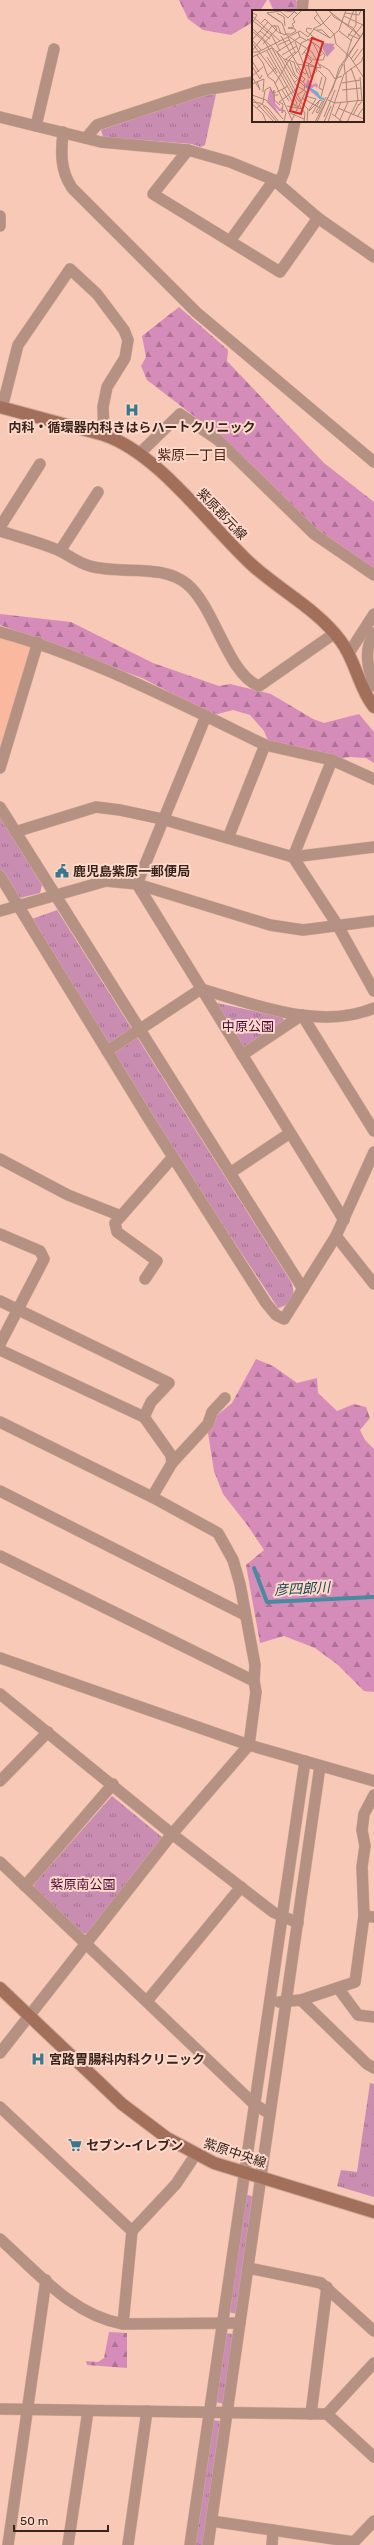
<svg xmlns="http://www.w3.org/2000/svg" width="374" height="2545" viewBox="0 0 374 2545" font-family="Rubik,'Noto Sans JP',sans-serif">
	<defs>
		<pattern id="grass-tufts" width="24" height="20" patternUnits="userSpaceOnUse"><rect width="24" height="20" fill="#ca8db2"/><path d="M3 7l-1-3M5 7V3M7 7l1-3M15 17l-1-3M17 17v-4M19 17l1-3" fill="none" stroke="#a57390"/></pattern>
		<pattern id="forest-firs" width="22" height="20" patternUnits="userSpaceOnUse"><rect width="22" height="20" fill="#d68cb9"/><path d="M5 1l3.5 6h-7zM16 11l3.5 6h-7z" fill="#af7296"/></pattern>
	</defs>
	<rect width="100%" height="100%" fill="#f7c9b6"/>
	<polygon fill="#fab99f" points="0,635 29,644 32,650 0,754"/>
	<g fill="url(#grass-tufts)">
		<polygon points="216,94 205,145 201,147 192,144 103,137 101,130 200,96"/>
		<polygon points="0,817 42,885 40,893 20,898 16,896 0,870"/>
		<path d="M57,910L290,1280C297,1293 293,1304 278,1308L183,1165L32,919Z"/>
		<polygon points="217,1003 282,1017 285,1021 249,1047 242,1046 214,1004"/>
		<polygon points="112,1796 163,1838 92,1932 83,1934 35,1890 34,1884"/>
		<polygon points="370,2083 374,2084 374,2197 337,2186 341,2170 357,2172"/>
		<polygon points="245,2194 254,2197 237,2314 228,2312"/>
		<polygon points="224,2333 233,2334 225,2404 215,2402"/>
		<polygon points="210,2420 220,2421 204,2545 194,2545"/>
	</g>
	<g fill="url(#forest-firs)">
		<polygon points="179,0 267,0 260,11 253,11 253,22 231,35 203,30 188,19"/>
		<polygon points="269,0 296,0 303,11 274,11"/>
		<polygon points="179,307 228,350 227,361 324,463 374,502 374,570 336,547 309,523 228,442 147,380 141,366 146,357 142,336"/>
		<polygon points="0,614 71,622 153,663 219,686 230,684 271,694 313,719 324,723 359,714 374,732 374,763 366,758 351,757 334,759 310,749 270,745 264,731 250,715 233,710 214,715 142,678 0,625"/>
		<polygon points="256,1359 273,1366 297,1383 317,1378 318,1393 337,1411 354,1404 366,1407 370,1418 360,1430 365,1440 374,1449 374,1692 364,1691 338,1665 315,1648 284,1636 260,1643 246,1565 264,1550 248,1526 223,1494 214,1471 208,1433 210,1421 232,1403"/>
		<polygon points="109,2332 127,2333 127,2368 87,2365 86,2361 98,2362 104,2358"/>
	</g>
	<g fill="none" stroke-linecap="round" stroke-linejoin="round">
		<polyline stroke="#488ba1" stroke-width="4" points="254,1568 267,1602 374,1597"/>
		<g stroke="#d1a897" stroke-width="12">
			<g id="street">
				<polyline points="302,11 303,0"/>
				<polyline points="0,117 101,142 188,150 230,162 274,180 318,218 374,257"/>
				<polyline points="36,126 54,49"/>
				<path d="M63,132C61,153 60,170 72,188L196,312L374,462"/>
				<polyline points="86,138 97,125 203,90 253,82"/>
				<polyline points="188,150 153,194 280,272 318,218"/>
				<polyline points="279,184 284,172 295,121"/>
				<polyline points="0,216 0,226"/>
				<polyline points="230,241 274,180"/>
				<polyline points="2,408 18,345 70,269 97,294 124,330 128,340 125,358 107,387 103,407 104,435"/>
				<polyline points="140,453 180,414 218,440 314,534 374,575"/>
				<polyline points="0,527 40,464"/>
				<path d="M0,531C19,537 39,542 58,550C69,555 78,563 90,566C120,575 161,563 187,584C215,607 228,675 259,686L335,633"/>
				<polyline points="60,551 98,492"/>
				<path d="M0,632C72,652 139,684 206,716L137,884L344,1220"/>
				<path d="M374,633C363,651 368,668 374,686"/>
				<polyline points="349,653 374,614"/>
				<polyline points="206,716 265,745 332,760 374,779"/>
				<polyline points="332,760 293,857 338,926 374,991"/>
				<polyline points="0,768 38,642"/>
				<polyline points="0,807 303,1289"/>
				<polyline points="15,832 96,807 120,810 162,819 293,857 374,847"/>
				<polyline points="228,838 265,745"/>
				<polyline points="0,876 150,1121 266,1303 276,1315 284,1319 336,1236 374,1152"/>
				<polyline points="0,911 106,881 137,884 270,925 303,930 374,921"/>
				<polyline points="302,1015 374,1131"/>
				<path d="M107,1051L201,989C254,1004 319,1031 374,1008"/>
				<polyline points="242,1055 302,1015"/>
				<polyline points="0,1159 68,1195 121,1216 173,1157"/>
				<polyline points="230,1173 290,1133"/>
				<polyline points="121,1216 115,1223 117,1232 157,1261 145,1279"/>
				<polyline points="0,1234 40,1251 44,1259 0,1344"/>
				<polyline points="336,1236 374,1284"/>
				<polyline points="0,1301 169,1383 151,1402 144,1417 171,1455 172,1463 152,1497"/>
				<polyline points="0,1350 144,1417"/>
				<polyline points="0,1422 152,1497 218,1533 233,1560 240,1584 255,1665 254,1681 256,1692 249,1745 172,1834 0,2053"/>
				<polyline points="172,1463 208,1424 212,1412 225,1398"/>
				<polyline points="0,1491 245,1615"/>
				<polyline points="0,1556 254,1681"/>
				<polyline points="0,1658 249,1745 374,1781"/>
				<polyline points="0,1694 172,1834 273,1912 298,1923"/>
				<polyline points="0,1781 48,1732"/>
				<polyline points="0,1862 254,2104 270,2114"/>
				<polyline points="25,1886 113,1784"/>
				<polyline points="364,1916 374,1917"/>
				<polyline points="338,1988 358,2015 374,2017"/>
				<polyline points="301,2000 367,2064 374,2068"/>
				<polyline points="147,2001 241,1887"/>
				<polyline points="279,2002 301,2000 355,1982 364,1916 362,1867 365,1846 362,1830 364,1814 374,1795"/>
				<polyline points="0,2107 132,2231 123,2324"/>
				<polyline points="132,2231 176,2184 196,2154"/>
				<path d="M0,2239C37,2272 72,2315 123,2324L240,2323"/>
				<polyline points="248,2268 321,2283 374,2331"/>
				<polyline points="0,2409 327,2414 374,2363"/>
				<polyline points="311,2414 327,2287"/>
				<polyline points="327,2414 374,2457"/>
				<polyline points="211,2521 354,2542"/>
				<polyline points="8,2545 46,2280"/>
				<polyline points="68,2545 88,2411"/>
				<polyline points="128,2545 147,2411"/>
				<polyline points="190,2545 305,1761"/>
				<polyline points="208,2545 320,1766"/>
				<polyline points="272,2545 273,2530"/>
				<polyline points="353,2545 354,2542 374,2521"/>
			</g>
		</g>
		<g stroke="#d1a897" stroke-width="14">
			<g id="secondary">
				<path d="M0,407L104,435C158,453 208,524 251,564C279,590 317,609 340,640C356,660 358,687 374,707"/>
				<polyline points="0,1988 122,2104 167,2138 214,2163 374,2212"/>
			</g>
		</g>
		<use href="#street" stroke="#b49182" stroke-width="11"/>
		<use href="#secondary" stroke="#a26f5a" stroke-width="12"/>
	</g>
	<defs>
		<g id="hospital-bare" transform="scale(1.08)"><path d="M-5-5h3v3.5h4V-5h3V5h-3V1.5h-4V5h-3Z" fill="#39778c" stroke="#fcd9cb" stroke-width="2.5" paint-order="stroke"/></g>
		<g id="civic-bare" transform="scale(1.08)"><path d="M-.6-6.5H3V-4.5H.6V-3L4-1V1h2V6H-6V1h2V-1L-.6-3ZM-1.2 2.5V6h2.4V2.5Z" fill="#39778c" stroke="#fcd9cb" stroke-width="2.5" paint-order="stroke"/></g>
		<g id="supermarket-bare" transform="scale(1.08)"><path d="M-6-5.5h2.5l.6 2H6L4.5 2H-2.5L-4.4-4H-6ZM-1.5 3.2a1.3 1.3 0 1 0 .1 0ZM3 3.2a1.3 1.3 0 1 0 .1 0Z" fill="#39778c" stroke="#fcd9cb" stroke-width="2.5" paint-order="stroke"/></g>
	</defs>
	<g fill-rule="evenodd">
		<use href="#hospital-bare" x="132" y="410"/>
		<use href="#civic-bare" x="62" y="871"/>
		<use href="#hospital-bare" x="38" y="2059"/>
		<use href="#supermarket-bare" x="75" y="2145"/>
	</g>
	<g text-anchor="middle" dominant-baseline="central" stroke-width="4" stroke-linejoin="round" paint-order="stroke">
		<g font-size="13" font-weight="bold" fill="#39241b" stroke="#fcd9cb" text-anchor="start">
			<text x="132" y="427" text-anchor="middle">内科・循環器内科きはらハートクリニック</text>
			<text x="73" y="871">鹿児島紫原一郵便局</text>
			<text x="49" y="2059">宮路胃腸科内科クリニック</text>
			<text x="86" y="2145">セブン-イレブン</text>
		</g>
		<g font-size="13" fill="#39241b" stroke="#fcd9cb">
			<text transform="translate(222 514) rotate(46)">紫原郡元線</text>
			<text transform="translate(235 2153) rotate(19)">紫原中央線</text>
		</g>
		<g font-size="13" fill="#4b0737" stroke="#fcd9cb">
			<text x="248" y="1026">中原公園</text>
			<text x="83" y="1884">紫原南公園</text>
		</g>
		<g font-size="14" fill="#522512" stroke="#fcd9cb">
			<text x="192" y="455">紫原一丁目</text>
		</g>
		<g font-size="14" font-style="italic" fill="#1c4958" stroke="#fcd9cb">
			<text transform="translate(302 1589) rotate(-3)">彦四郎川</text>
		</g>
	</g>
	<g transform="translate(252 10)">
		<rect width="112" height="112" fill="#f7c9b6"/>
		<path d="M56,69L60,75L64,73L66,75L65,78L63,76L59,79L64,81L69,90L53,77ZM18,78L23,84V93L28,99L30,97V101H27L22,95L29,107L15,92Z" fill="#d68cb9"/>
		<path d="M71,33L83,34L81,36L83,38L75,47L71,39Z" fill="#ca8db2"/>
		<path fill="none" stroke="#4eb7da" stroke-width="2" d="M54,76L65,83L68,88L72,89"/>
		<path fill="none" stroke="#ab8778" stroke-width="1" d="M63,0L72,14L82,24L84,34L98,47L112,68M76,0L109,27M77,0L82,7L101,18L108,28M32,1L43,2L46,5M0,3L5,5L0,13M15,3L28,12M25,3L32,7L33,16M93,3L107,5L109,0M66,4L62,8L69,15M0,6L28,31M92,6L111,15M0,10L20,26L28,41M9,13L13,9L26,22L33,25M96,15L102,0M0,18L32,49L42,52L45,62L53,69L51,72M43,19L44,21L39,24H33L60,42L69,58L45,54M43,19L36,18L42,17L40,14L43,12L41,9L50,0M61,19L69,15L79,5M65,20H70L78,28M0,21L13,32L46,90L56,99L55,112M8,21L18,29M87,21L100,31M46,22L48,27L54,30M34,24L30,13L15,3L28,1L36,8L44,0M96,24L107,29M29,26L48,59L53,64L55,63M36,27L44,44M48,27L25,42L44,75L56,83M95,28L104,15V0M55,29L66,36L73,45L71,50H64M0,30L16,12M0,30L9,40M43,32L57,68L65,61L64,58M0,33L27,68L42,95L47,97M61,33L68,46L72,43M11,34L25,19L22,15M26,35L37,30M0,41L20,16H26L29,24M15,41L45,93L43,96M0,42H6L48,21L56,27L62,19L78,28L87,20L94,0M52,42L62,50L64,49M5,45L11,53L16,67L22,71L40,110M30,45L45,36M50,45L58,34M53,45L60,51L56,55L59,66M0,47L20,38L49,91M15,47L25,63M94,47L100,28L112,13M32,49L42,66L53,77M99,49L106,39M33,50L43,42M0,51L7,62M38,52L43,65L53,74L52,80L45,85M53,52L66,58M101,52L112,37M67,54L77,60L83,69L90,66M0,56L8,69L10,65M66,60L74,68L69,87M93,63L92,53L112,21M94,63L95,92M0,66L11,57M15,66L25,57M0,67L8,80L5,71M70,67L67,78L71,80M42,73L50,65L45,58M90,73L108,70M0,74L12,69L11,82M23,74L37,50L47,40L49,33L60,28L64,29L54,21L55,18L60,19M30,80L37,91M90,80L109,78M25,82L36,76M0,85L14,90L31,109M26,85H22V90L28,95M54,86L64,89L57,100M0,88L22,112M50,88L68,98M76,90L83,93L112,90M0,92L8,93L16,98L27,112M0,94L11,104L14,112M47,95L53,103L52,112M107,95L110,91L108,67M11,96L25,112M35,96L51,99M5,98L11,93L13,80L18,77L21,84L22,80V83L24,82M86,98L112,109M57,101L68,90M38,103L52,109M66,103L74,87M66,103L64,102L70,92M60,104L68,90L72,92M80,104L91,112M101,105L107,94M83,106L89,92M72,107L83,80M105,107L112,97M32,111L34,103L32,100L30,103L31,94L27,92L46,78M39,112L54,81M63,112L81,78L87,58L112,22M65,112L91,54M72,112L79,96M76,112L92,64L109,52L112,45M87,112L96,92M95,112L106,90L104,72L99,58"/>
		<path fill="#d62828" fill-opacity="0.15" stroke="#d62828" stroke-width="2" d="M60,28L71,32L49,104L38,101Z"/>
		<rect width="112" height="112" fill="none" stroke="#39241b" stroke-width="2"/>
	</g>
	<path d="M14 2525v6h94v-6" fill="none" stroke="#39241b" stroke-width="2"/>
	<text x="20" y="2525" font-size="12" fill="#39241b" stroke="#fcd9cb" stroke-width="3" paint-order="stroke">50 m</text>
</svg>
